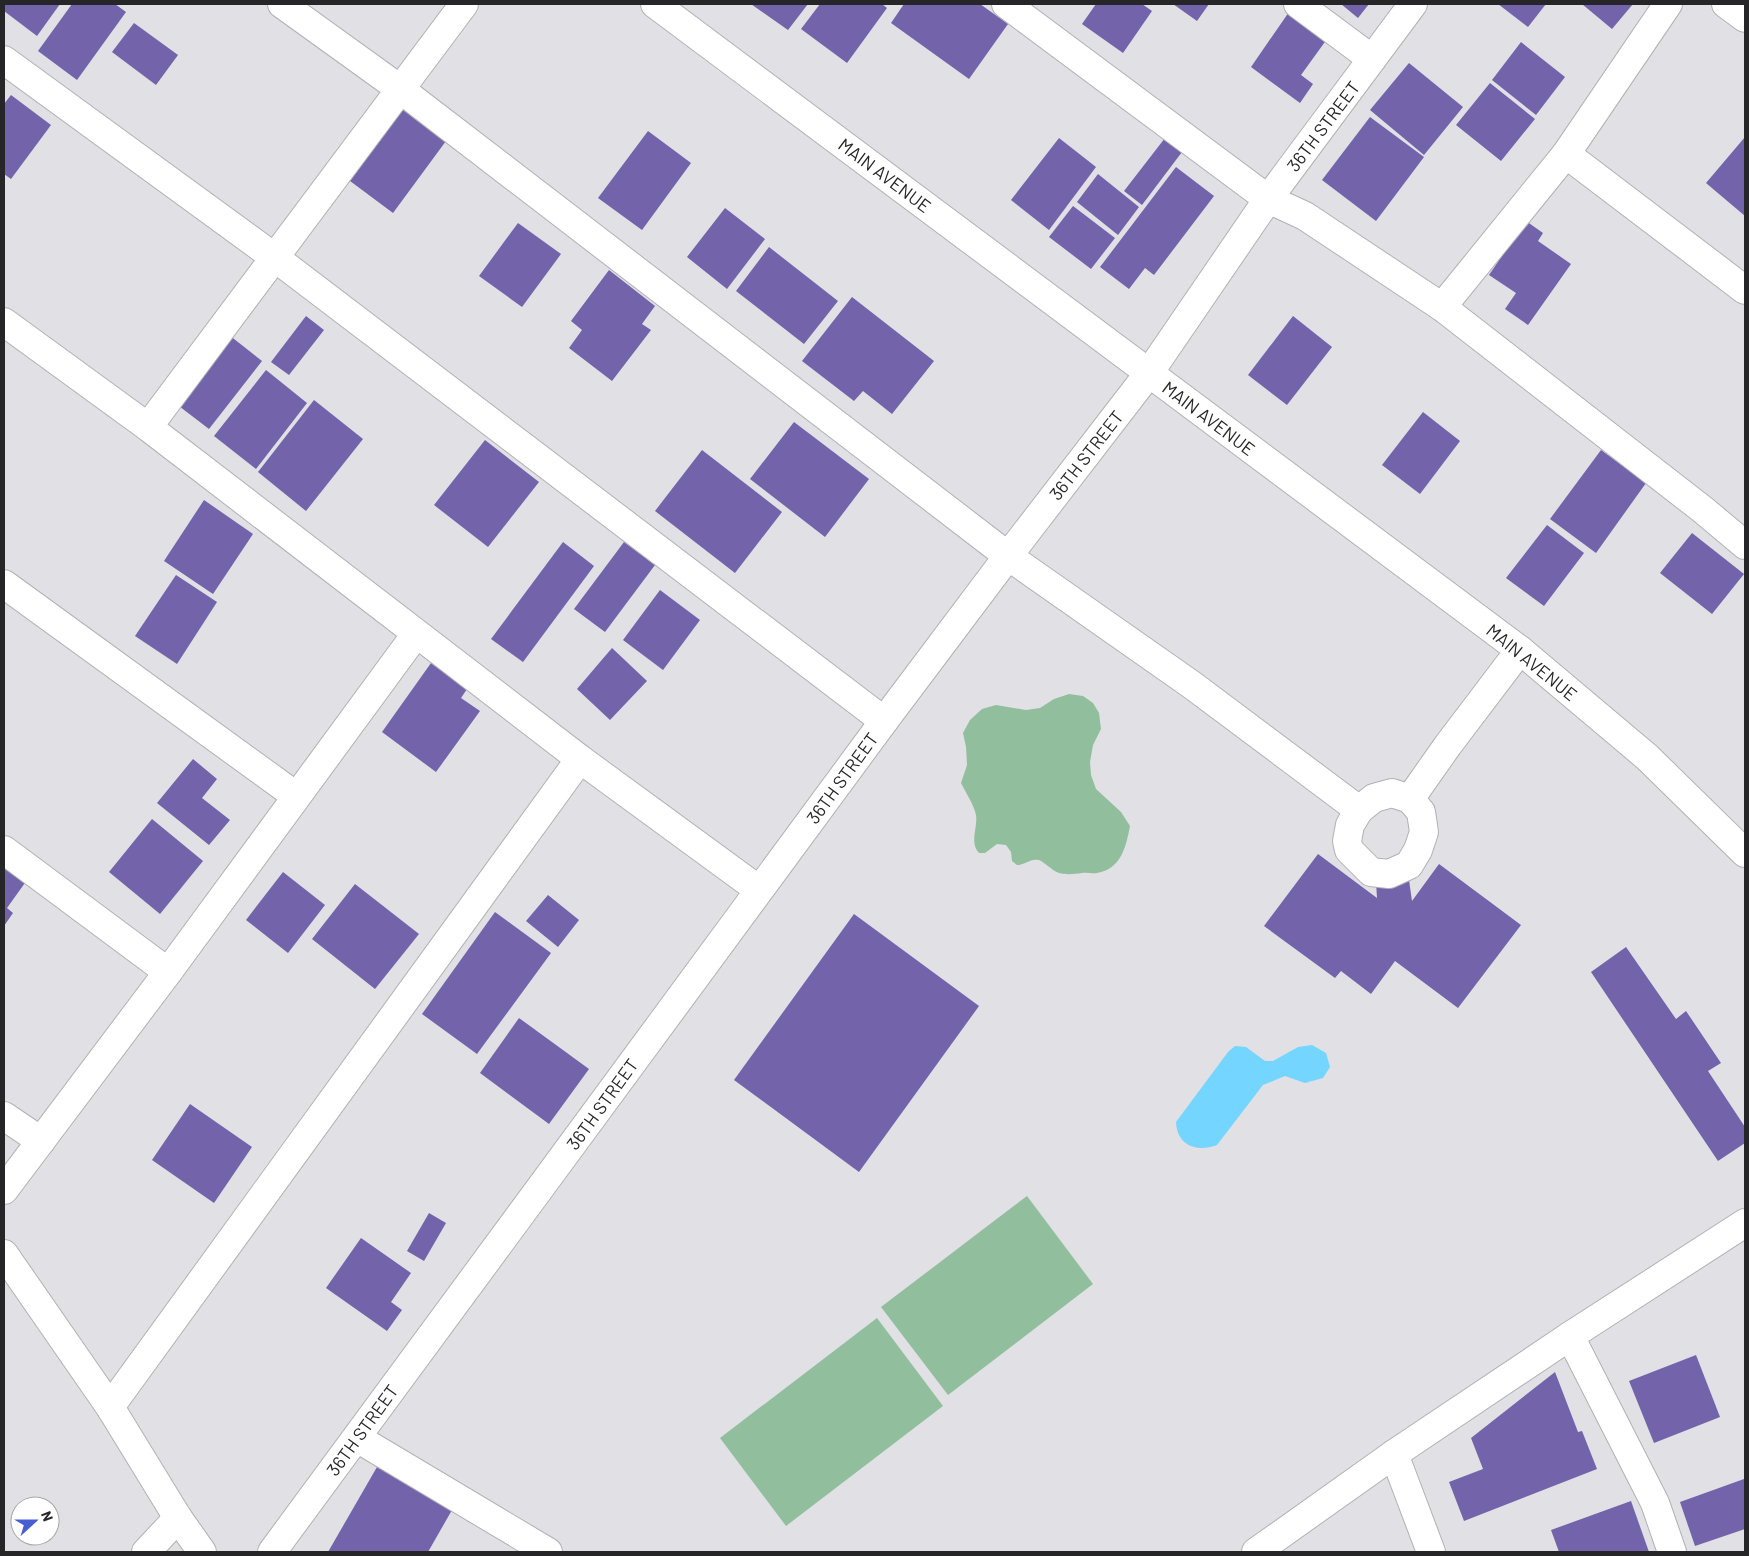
<svg xmlns="http://www.w3.org/2000/svg" width="1749" height="1556" viewBox="0 0 1749 1556" font-family="Barlow,sans-serif">
	<rect width="100%" height="100%" fill="#e0e0e5"/>
	<g fill="#91bf9d">
		<path d="M1069,694L1083,696L1093,703L1099,713L1101,729L1093,745L1090,762L1091,775L1096,789L1121,812L1130,826C1126,847 1121,869 1097,873C1092,874 1087,872 1082,873C1074,874 1067,875 1059,873C1051,870 1046,863 1039,860C1031,858 1024,865 1017,865L1012,861L1011,852L1006,845L997,844L985,853H979C969,842 978,828 976,815C974,805 966,793 961,783L967,765L966,747L963,733L970,720L982,709L996,705L1026,710L1040,708L1054,699Z"/>
		<polygon points="1027,1196 1093,1284 948,1395 881,1307"/>
		<polygon points="877,1318 943,1406 786,1526 720,1438"/>
	</g>
	<path fill="#74d5ff" d="M1312,1045L1326,1053L1330,1067L1323,1078L1305,1083L1285,1076L1263,1085L1217,1145C1196,1153 1177,1145 1176,1122L1228,1052L1235,1046L1246,1047L1265,1061H1273L1298,1047Z"/>
	<g fill="#7263aa">
		<polygon points="4,4 60,4 37,36 4,11"/>
		<polygon points="72,4 115,4 126,12 77,80 38,51"/>
		<polygon points="751,4 808,4 788,30"/>
		<polygon points="820,4 882,4 887,8 847,63 801,29"/>
		<polygon points="904,4 980,4 1008,24 969,79 891,23"/>
		<polygon points="1096,4 1142,4 1152,11 1123,53 1082,24"/>
		<polygon points="1173,4 1209,4 1197,21"/>
		<polygon points="1341,4 1369,4 1358,18"/>
		<polygon points="1498,4 1546,4 1528,27"/>
		<polygon points="1582,4 1633,4 1612,29"/>
		<polygon points="1289,12 1327,39 1301,75 1313,84 1300,103 1251,67"/>
		<polygon points="134,23 178,55 156,85 112,52"/>
		<polygon points="1521,42 1565,77 1536,115 1492,80"/>
		<polygon points="1409,63 1463,107 1424,155 1370,110"/>
		<polygon points="1490,83 1535,119 1501,161 1456,125"/>
		<polygon points="11,95 51,125 11,179 4,174 4,104"/>
		<polygon points="395,103 446,141 393,213 342,175"/>
		<polygon points="1370,117 1424,157 1376,221 1322,180"/>
		<polygon points="648,131 691,163 642,230 598,198"/>
		<polygon points="1745,137 1745,216 1706,183"/>
		<polygon points="1059,138 1096,167 1049,230 1011,200"/>
		<polygon points="1165,138 1182,152 1142,205 1124,191"/>
		<polygon points="1176,167 1214,196 1154,275 1145,268 1129,289 1100,267"/>
		<polygon points="1098,174 1139,207 1118,235 1077,202"/>
		<polygon points="1073,206 1115,238 1091,269 1049,237"/>
		<polygon points="725,208 765,239 727,289 687,257"/>
		<polygon points="1526,221 1543,233 1538,241 1571,264 1528,325 1505,309 1516,293 1489,275"/>
		<polygon points="518,223 561,254 522,307 479,276"/>
		<polygon points="769,247 838,301 804,344 736,291"/>
		<polygon points="609,270 655,306 642,324 651,330 612,381 569,348 582,330 571,321"/>
		<polygon points="852,297 934,361 892,414 863,391 854,401 802,361"/>
		<polygon points="306,316 324,330 289,375 271,362"/>
		<polygon points="1293,316 1332,347 1287,405 1248,375"/>
		<polygon points="229,335 262,361 209,429 175,403"/>
		<polygon points="266,370 307,403 256,469 214,436"/>
		<polygon points="314,400 363,439 306,511 258,472"/>
		<polygon points="1423,412 1460,441 1420,494 1382,465"/>
		<polygon points="794,422 869,479 825,537 750,479"/>
		<polygon points="485,440 539,482 488,547 434,505"/>
		<polygon points="702,450 782,512 735,573 655,511"/>
		<polygon points="1601,450 1646,483 1596,553 1550,519"/>
		<polygon points="204,500 253,534 213,594 164,561"/>
		<polygon points="1547,525 1584,553 1544,606 1506,578"/>
		<polygon points="1692,533 1744,574 1712,614 1660,573"/>
		<polygon points="563,542 594,566 523,662 491,639"/>
		<polygon points="624,542 655,565 605,632 574,609"/>
		<polygon points="176,575 217,602 177,664 135,636"/>
		<polygon points="660,590 700,620 663,670 623,640"/>
		<polygon points="612,648 647,681 610,720 577,689"/>
		<polygon points="431,663 467,689 461,698 480,711 436,772 382,732"/>
		<polygon points="193,759 217,779 202,798 230,820 209,845 157,803"/>
		<polygon points="152,819 203,861 160,914 109,872"/>
		<polygon points="1318,854 1377,898 1376,882 1409,880 1412,901 1439,864 1521,925 1458,1008 1395,961 1371,994 1341,971 1335,978 1264,926"/>
		<polygon points="4,862 27,880 7,908 13,913 4,926"/>
		<polygon points="283,872 325,905 288,953 246,920"/>
		<polygon points="355,884 419,934 375,989 312,939"/>
		<polygon points="548,895 579,920 558,947 526,921"/>
		<polygon points="495,912 551,953 477,1054 422,1014"/>
		<polygon points="854,914 979,1006 859,1172 734,1080"/>
		<polygon points="1626,947 1676,1019 1686,1011 1721,1063 1708,1071 1745,1127 1745,1143 1718,1161 1591,972"/>
		<polygon points="519,1018 589,1069 549,1124 480,1073"/>
		<polygon points="190,1104 252,1147 214,1203 152,1160"/>
		<polygon points="429,1213 446,1223 424,1261 407,1251"/>
		<polygon points="361,1238 411,1273 391,1302 402,1310 387,1331 326,1288"/>
		<polygon points="1696,1355 1720,1417 1654,1443 1629,1381"/>
		<polygon points="1555,1372 1578,1432 1582,1431 1597,1469 1464,1521 1449,1482 1483,1469 1471,1438"/>
		<polygon points="377,1467 452,1510 428,1552 328,1552"/>
		<polygon points="1744,1479 1745,1483 1745,1529 1695,1546 1680,1502"/>
		<polygon points="1631,1501 1649,1552 1559,1552 1551,1530"/>
	</g>
	<g fill="none" stroke-linecap="round" stroke-linejoin="round">
		<g stroke="#b1b1b6" stroke-width="30">
			<g id="minor">
				<polyline points="282,4 400,89 1008,556 1192,685 1359,810"/>
				<polyline points="655,4 1520,650 1647,757 1745,853"/>
				<polyline points="1006,4 1268,199 1305,216 1442,307 1702,509 1745,545"/>
				<polyline points="1298,4 1372,59"/>
				<polyline points="1726,4 1745,18"/>
				<polyline points="4,60 274,257 884,721"/>
				<polyline points="1566,154 1745,290"/>
				<polyline points="1442,307 1566,154 1668,4"/>
				<polyline points="4,322 148,427 580,759 759,890"/>
				<polyline points="148,427 464,4"/>
				<polyline points="4,584 296,796"/>
				<polygon points="1392,793 1410,799 1421,812 1424,832 1418,850 1409,865 1389,874 1371,872 1349,850 1347,841 1350,825 1359,810 1374,798"/>
				<polyline points="1410,799 1448,745 1520,650"/>
				<polyline points="4,850 168,972"/>
				<polyline points="4,1116 41,1141"/>
				<polyline points="4,1190 168,972 416,634"/>
				<polyline points="4,1254 110,1407 178,1518 202,1552"/>
				<polyline points="1570,1336 1655,1503 1672,1552"/>
				<polyline points="110,1407 580,759"/>
				<polyline points="357,1438 548,1552"/>
				<polyline points="1394,1454 1431,1552"/>
				<polyline points="146,1552 178,1518"/>
				<polyline points="272,1552 884,721 1008,556 1149,373 1268,199 1413,4"/>
				<polyline points="1256,1552 1394,1454 1570,1336 1745,1223"/>
			</g>
		</g>
		<use href="#minor" stroke="#fff" stroke-width="28"/>
	</g>
	<g text-anchor="middle" dominant-baseline="central" stroke-width="5" stroke-linejoin="round" paint-order="stroke">
		<g font-size="18" fill="#262628" stroke="#fff">
			<text transform="translate(1323 126) rotate(-53)">36TH STREET</text>
			<text transform="translate(885 175) rotate(37)">MAIN AVENUE</text>
			<text transform="translate(1209 418) rotate(37)">MAIN AVENUE</text>
			<text transform="translate(1086 455) rotate(-52)">36TH STREET</text>
			<text transform="translate(1532 662) rotate(39)">MAIN AVENUE</text>
			<text transform="translate(842 778) rotate(-54)">36TH STREET</text>
			<text transform="translate(602 1104) rotate(-54)">36TH STREET</text>
			<text transform="translate(362 1430) rotate(-54)">36TH STREET</text>
		</g>
	</g>
	<rect width="1749" height="1556" fill="none" stroke="#262628" stroke-width="10"/>
	<g transform="translate(35 1521) rotate(69)"><circle r="24" fill="#ffffff" stroke="#a8a8a9"/>
	<path d="M0-4L9 19L0 12L-9 19Z" fill="#485ed3"/>
	<text y="-8" font-size="14" font-weight="bold" text-anchor="middle" fill="#262628">N</text>
	</g>
</svg>
